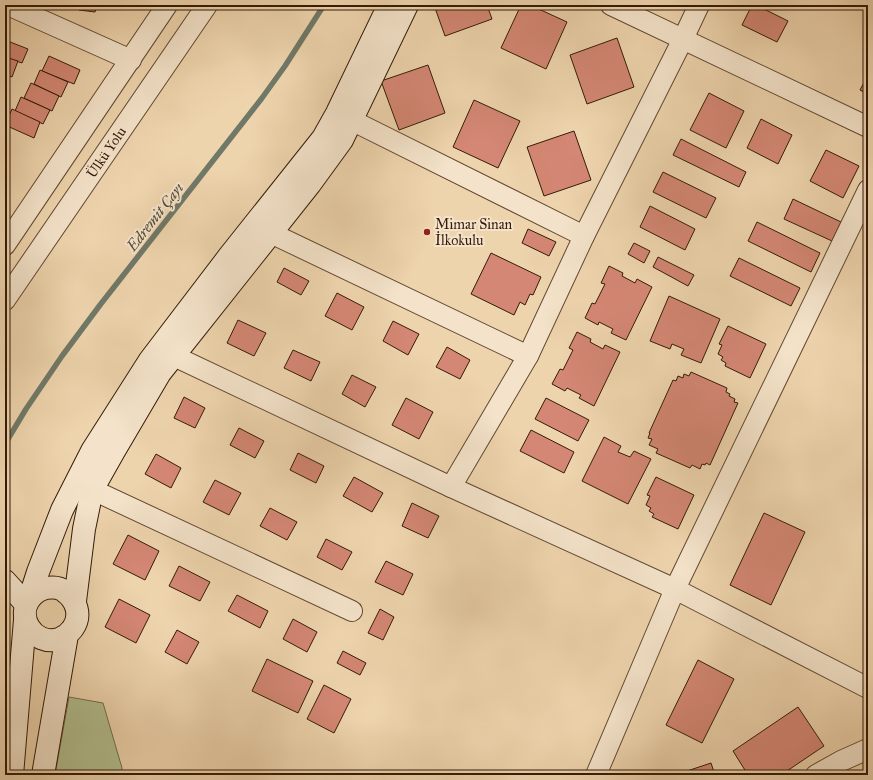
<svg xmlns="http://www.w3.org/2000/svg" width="873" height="780" viewBox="0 0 873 780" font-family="'IM FELL Great Primer',serif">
	<rect width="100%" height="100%" fill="#eed4ad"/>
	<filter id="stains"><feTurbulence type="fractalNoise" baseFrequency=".005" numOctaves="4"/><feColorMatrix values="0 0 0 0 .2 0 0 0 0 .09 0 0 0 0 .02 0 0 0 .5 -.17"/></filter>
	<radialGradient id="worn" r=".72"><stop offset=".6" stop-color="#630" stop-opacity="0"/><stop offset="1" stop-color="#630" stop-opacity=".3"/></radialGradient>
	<polygon fill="#b2be8f" stroke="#726c4c" points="69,697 103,703 122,768 121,775 55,775"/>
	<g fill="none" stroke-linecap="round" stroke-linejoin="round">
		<polyline stroke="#707968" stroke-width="5.5" points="5,444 26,409 62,356 100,305 262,98 285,66 324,5"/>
	</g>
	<g fill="#d48774" stroke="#331b09">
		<polygon points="80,5 97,5 95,12 79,10"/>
		<polygon points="434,5 487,5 492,19 445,36"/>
		<polygon points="521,5 530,5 567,22 546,69 501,48"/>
		<polygon points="752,5 756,5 788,21 777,42 742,25"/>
		<polygon points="617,38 634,87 587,104 570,55"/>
		<polygon points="5,40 28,49 22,63 5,57"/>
		<polygon points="49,56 80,70 74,84 42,71"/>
		<polygon points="5,57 18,61 12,77 5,74"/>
		<polygon points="428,65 445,113 399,130 381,81"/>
		<polygon points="40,70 68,82 61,97 34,84"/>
		<polygon points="5,74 9,76 5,88"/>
		<polygon points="868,75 868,94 860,90"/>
		<polygon points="31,83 59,96 52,111 24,98"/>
		<polygon points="709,93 744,111 726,148 690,130"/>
		<polygon points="21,97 50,110 43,124 15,111"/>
		<polygon points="474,100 520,121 498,168 453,147"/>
		<polygon points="12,109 40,122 34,138 5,125"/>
		<polygon points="761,119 792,135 778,164 747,148"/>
		<polygon points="574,131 591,180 544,196 527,147"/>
		<polygon points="681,139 746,172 739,187 673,155"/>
		<polygon points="826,150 859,166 843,198 810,181"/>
		<polygon points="663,172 716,198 706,218 653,192"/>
		<polygon points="793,199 841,222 832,241 784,219"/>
		<polygon points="650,206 695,229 685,250 640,227"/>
		<polygon points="757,222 820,253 811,272 748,241"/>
		<polygon points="528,229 556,242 549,256 522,243"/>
		<polygon points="634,243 650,251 644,263 628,254"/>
		<polygon points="491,253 541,277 533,295 530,294 525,305 520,302 514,315 471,294"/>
		<polygon points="658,257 694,275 688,286 653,267"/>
		<polygon points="739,258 800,288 791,306 730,276"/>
		<polygon points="609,266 623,273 622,276 635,283 637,279 652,287 626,340 611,333 613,329 599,322 598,325 585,318 592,303 595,304 605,284 601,283"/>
		<polygon points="284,268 309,281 301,295 277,282"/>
		<polygon points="337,293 364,307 352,330 325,316"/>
		<polygon points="669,296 720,319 701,363 681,355 684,349 672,344 670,349 650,341"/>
		<polygon points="238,320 266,333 254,356 227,343"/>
		<polygon points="393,321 419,334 408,355 383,341"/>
		<polygon points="728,326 766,344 750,378 725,366 726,363 721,360 723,357 718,354 722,345 719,344"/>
		<polygon points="577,332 591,339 590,342 603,349 605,345 620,352 594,406 579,398 581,395 567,388 565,391 552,384 560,369 563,370 573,350 569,348"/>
		<polygon points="447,347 470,360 460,379 436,367"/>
		<polygon points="293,350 320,362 311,381 284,368"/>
		<polygon points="691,372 727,388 726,392 730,394 729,396 735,399 734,402 738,403 710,465 706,463 705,465 702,464 700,469 692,465 690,468 656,453 658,449 649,445 652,439 648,438 650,433 649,433 673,380 676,381 678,376 683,378 684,374 689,376"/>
		<polygon points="352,375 376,387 365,407 342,394"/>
		<polygon points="184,397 205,408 195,428 174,418"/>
		<polygon points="406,398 433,412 419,439 392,425"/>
		<polygon points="546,398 589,420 578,441 535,419"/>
		<polygon points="239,428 264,441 255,458 230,445"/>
		<polygon points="531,430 574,452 564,473 520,451"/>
		<polygon points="604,437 621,446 618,452 630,457 634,451 651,459 628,504 582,481"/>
		<polygon points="298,453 324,466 316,483 290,470"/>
		<polygon points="156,454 181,468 171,488 145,474"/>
		<polygon points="354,477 383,493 372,512 343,496"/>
		<polygon points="656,477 694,495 678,529 652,517 654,514 649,511 651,508 646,505 650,496 647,495"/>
		<polygon points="215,480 241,493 229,515 203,502"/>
		<polygon points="412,503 439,516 428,538 402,526"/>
		<polygon points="270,508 297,522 287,540 260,526"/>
		<polygon points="764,513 805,532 771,605 730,585"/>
		<polygon points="128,535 159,551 145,580 113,564"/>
		<polygon points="326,539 352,552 342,570 317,557"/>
		<polygon points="386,561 413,574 403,595 375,582"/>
		<polygon points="179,566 210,582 200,601 169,586"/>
		<polygon points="237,595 268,611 260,628 228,611"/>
		<polygon points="119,599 150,615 136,643 105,627"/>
		<polygon points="380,609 394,617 383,640 368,633"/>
		<polygon points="293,619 317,632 307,652 283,639"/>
		<polygon points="177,630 199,642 187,664 165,652"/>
		<polygon points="343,651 366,663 360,675 337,663"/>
		<polygon points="267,659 313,681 298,713 252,691"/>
		<polygon points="698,660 734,679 702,743 666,725"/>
		<polygon points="324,685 351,699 334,733 307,719"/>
		<polygon points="798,707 824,746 781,775 748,775 733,751"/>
		<polygon points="711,763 715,775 675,775"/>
	</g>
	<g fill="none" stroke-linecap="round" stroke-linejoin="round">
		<g stroke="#624932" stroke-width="22">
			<g id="street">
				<polyline points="8,5 131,60"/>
				<polyline points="611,5 868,127"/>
				<polyline points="699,5 683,39 584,236 528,356 451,487 675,589 868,688"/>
				<polyline points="337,113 584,236"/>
				<polyline points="256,226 528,356"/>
				<polyline points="5,245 167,5"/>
				<path id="s1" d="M5,300L207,5"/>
				<polyline points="159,349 451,487"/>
				<polyline points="78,483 352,611"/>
				<polyline points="596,775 675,589 868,190"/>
				<polyline points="816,775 841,761 868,749"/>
			</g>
		</g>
		<g stroke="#331b09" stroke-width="24">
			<g id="secondary">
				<polyline points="5,581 26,604"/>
				<polyline points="30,597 38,572 62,510 92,451 150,360 230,255 323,138 337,113 389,5"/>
				<polyline points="75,601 84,529 92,490 114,451 160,373 310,184 342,140 407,5"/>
				<polyline points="12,775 25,620"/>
				<path d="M43,775L67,635C69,632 72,630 73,628C82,615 76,599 64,591C59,587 52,587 46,588C41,589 37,591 33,595C13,614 33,647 59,639C62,638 64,636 67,635"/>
			</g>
		</g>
		<use href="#street" stroke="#f4e3ca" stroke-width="20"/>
		<use href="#secondary" stroke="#f4e3ca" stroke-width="22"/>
	</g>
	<circle fill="#8f2418" stroke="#f4e3ca" stroke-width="1.5" cx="427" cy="232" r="4"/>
	<g text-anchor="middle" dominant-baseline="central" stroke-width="4" stroke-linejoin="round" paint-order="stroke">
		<g font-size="14" fill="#331b09" stroke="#f4e3ca">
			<text stroke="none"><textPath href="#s1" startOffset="179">Ülkü Yolu</textPath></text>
		</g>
		<g font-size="14" fill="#331b09" stroke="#f4e3ca" text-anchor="start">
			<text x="435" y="224">Mimar Sinan<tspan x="435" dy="16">İlkokulu</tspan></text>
		</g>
		<g font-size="15" font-style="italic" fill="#524a39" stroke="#f4e3ca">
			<text transform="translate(155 217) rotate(-52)">Edremit Çayı</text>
		</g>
	</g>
	<rect width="873" height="780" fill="none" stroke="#eed4ad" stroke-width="20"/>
	<rect x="6" y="6" width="861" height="768" fill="none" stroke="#331b09" stroke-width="2"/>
	<rect x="10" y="10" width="853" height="760" fill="none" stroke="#331b09"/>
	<rect width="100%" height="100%" filter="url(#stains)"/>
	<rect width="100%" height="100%" fill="url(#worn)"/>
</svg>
